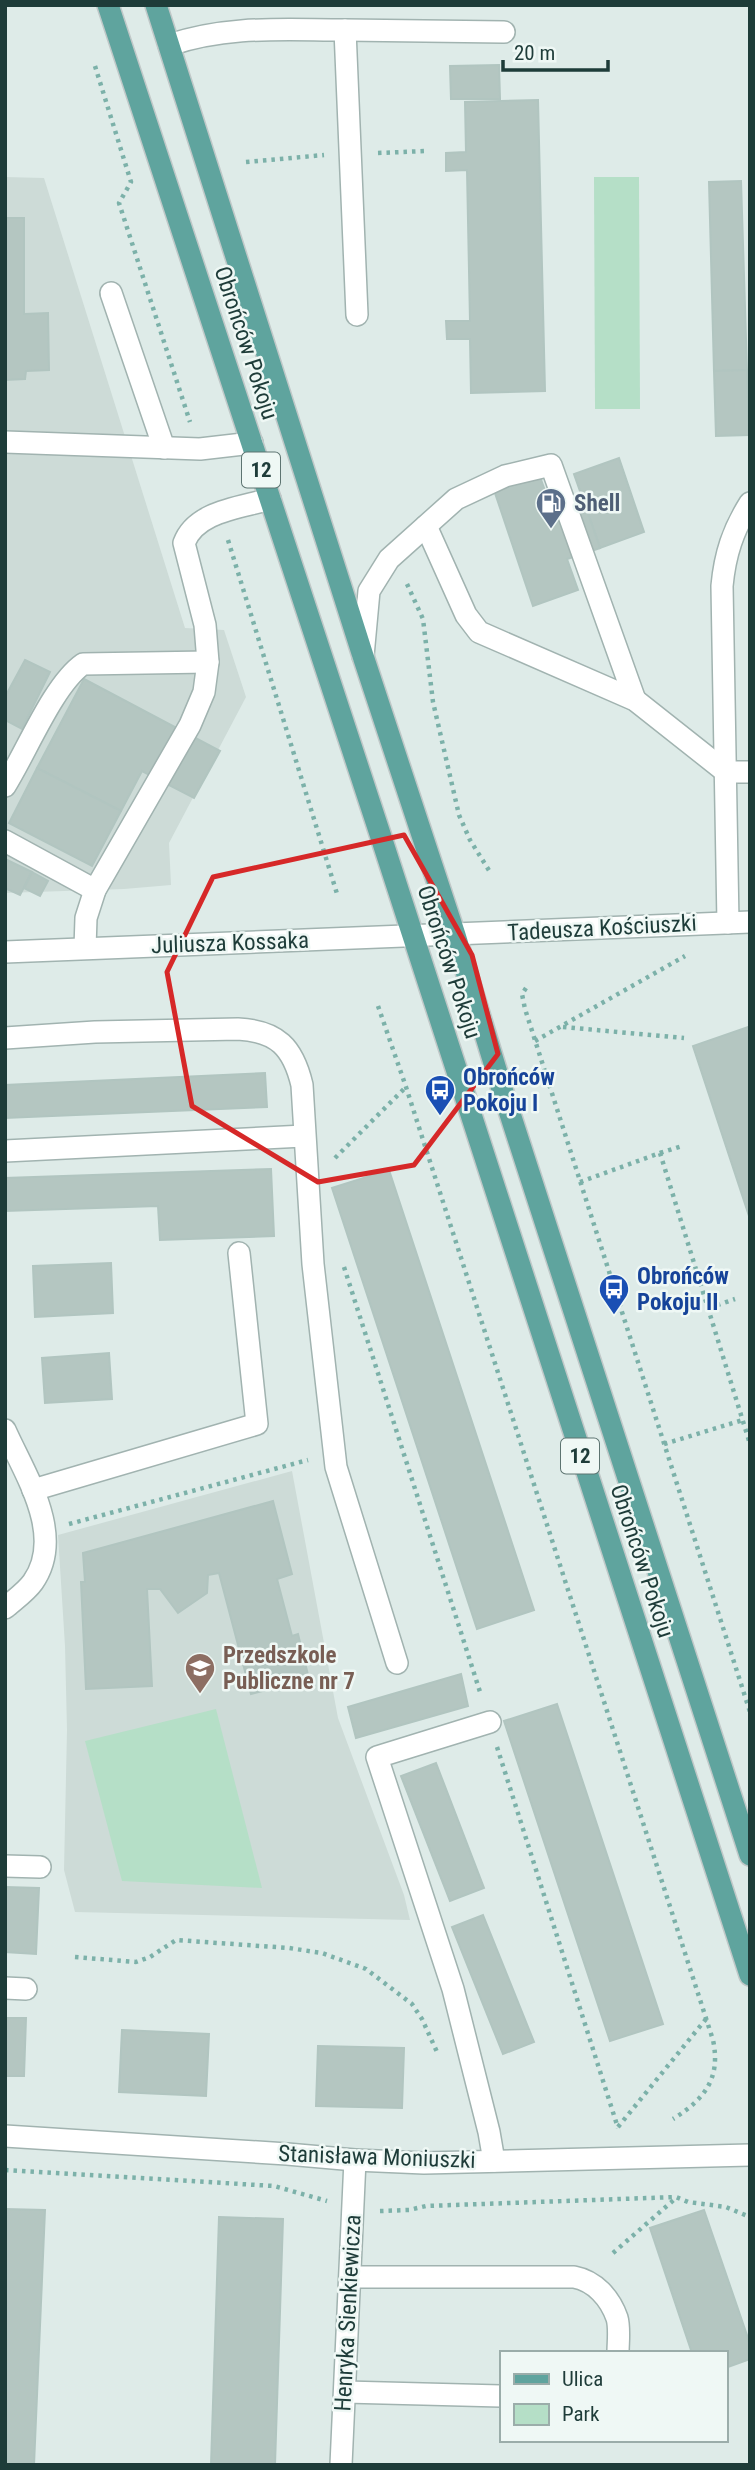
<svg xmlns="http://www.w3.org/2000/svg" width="755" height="2470" viewBox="0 0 755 2470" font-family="'Roboto Condensed',sans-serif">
	<rect width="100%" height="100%" fill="#deebe8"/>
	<g fill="#cddbd7">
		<polygon points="5,177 44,178 185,628 224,630 246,697 169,843 171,885 124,889 5,893"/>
		<polygon points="292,1471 338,1718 404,1895 410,1920 75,1912 64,1870 67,1730 65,1646 58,1535"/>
	</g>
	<g fill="#b5dfc7">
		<polygon points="594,177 639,177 640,409 595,409"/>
		<polygon points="216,1709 262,1888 122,1881 85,1741"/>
	</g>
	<g fill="#b4c6c1" stroke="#b1c5c0" stroke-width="2">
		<polygon points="499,65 500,99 451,99 450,66"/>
		<polygon points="538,100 545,391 471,393 470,339 447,339 446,321 470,321 467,170 446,171 446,153 466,152 465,102"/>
		<polygon points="741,181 747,370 714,371 709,182"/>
		<polygon points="5,218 24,218 24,314 48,313 49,370 26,371 25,379 5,380"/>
		<polygon points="747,370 749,435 716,436 714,371"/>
		<polygon points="619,458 644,532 600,548 574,474"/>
		<polygon points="539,474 553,513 584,502 600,548 567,559 578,590 533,606 494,490"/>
		<polygon points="25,660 50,672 22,729 5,720 5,697"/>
		<polygon points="84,679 220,751 194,798 142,771 121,811 37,768"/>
		<polygon points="37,768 121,811 92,866 9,823"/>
		<polygon points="5,859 32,872 20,895 5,888"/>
		<polygon points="32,872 48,881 40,896 24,888"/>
		<polygon points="748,1027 750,1034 750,1219 693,1046"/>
		<polygon points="265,1073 267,1107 5,1118 5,1085"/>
		<polygon points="271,1169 274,1236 160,1240 158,1206 5,1211 5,1178"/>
		<polygon points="389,1170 534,1610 477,1629 332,1188"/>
		<polygon points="111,1263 113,1313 35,1317 33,1266"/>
		<polygon points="109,1353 112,1399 45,1403 42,1358"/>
		<polygon points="273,1501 292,1574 277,1579 292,1636 298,1634 309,1679 251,1694 219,1573 208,1575 207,1593 178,1613 160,1589 147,1589 152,1686 86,1689 81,1582 85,1582 83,1553"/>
		<polygon points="461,1674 468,1706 356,1738 348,1707"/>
		<polygon points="557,1704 663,2024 610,2041 504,1721"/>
		<polygon points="436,1763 484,1888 450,1901 401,1776"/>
		<polygon points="5,1887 39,1888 36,1954 5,1952"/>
		<polygon points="483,1915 534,2042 503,2054 452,1927"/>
		<polygon points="5,2018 26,2018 24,2076 5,2076"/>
		<polygon points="122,2030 209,2034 206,2096 119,2092"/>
		<polygon points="318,2046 404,2048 402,2108 316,2106"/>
		<polygon points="5,2209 45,2210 34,2465 5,2465"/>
		<polygon points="704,2210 750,2344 750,2359 725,2368 725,2353 692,2353 650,2228"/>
		<polygon points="219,2217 283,2219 275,2465 211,2465"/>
	</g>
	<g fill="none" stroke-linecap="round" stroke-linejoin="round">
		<g stroke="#a1b3b0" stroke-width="24">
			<g id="minor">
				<polyline points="345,30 504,32"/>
				<path d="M169,45C229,25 283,30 345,30L357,315"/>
				<polyline points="111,293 164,448"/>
				<polyline points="5,442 200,449 252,443"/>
				<polyline points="426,526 466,615 479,632 635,700 726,772 750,772"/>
				<polyline points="363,656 369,591 389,559 456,499 505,476 551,465 635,700"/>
				<path d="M5,786C26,753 53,685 83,664L208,662"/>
				<polyline points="5,841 95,890"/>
				<path d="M728,923L722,586C725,554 733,530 750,503"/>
				<path d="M85,948L86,918L95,890L190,725L204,692L208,662L205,625L184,543C196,511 240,508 270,499"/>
				<polyline points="5,952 750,922"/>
				<path d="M5,1038L95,1032L238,1029C277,1031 293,1047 302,1085L313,1264L336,1467L397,1663"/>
				<polyline points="5,1151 304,1136"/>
				<path d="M5,1430C24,1473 66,1535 33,1582C26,1592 14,1600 5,1608"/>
				<polyline points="33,1490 257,1424 239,1253"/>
				<polyline points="490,1722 377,1757 453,1989 489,2132 494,2161"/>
				<polyline points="5,1866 40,1867"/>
				<polyline points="5,1988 26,1989"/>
				<polyline points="5,2136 287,2154 355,2160 424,2163 750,2155"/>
				<path d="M351,2277H574C595,2281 610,2298 617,2318C620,2328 618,2342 618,2353"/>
				<polyline points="345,2392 501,2396"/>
				<polyline points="341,2465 355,2160"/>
			</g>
		</g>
		<g stroke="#c0c8c8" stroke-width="24">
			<g id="major">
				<polyline points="108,5 382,840 750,1975"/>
				<polyline points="156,5 363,656 455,935 501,1086 750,1855"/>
			</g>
		</g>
		<g stroke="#7cb1a9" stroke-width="4.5" stroke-dasharray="3.5 5" stroke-linecap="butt">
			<polyline points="95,66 131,182 119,203 190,422"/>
			<polyline points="378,153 426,151"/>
			<polyline points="246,162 324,155"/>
			<polyline points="228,540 338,897"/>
			<polyline points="407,584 423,619 433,702 459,815 470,840 490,872"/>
			<polyline points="526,988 522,994 525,1009 750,1712"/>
			<path d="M378,1006L406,1087L713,2040C721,2078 705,2099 673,2119"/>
			<polyline points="563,1027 684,1038"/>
			<polyline points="535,1041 685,956"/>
			<polyline points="660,1153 682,1146"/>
			<polyline points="335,1158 406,1087"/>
			<polyline points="580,1182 660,1153 750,1444"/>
			<polyline points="344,1267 481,1695"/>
			<polyline points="709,1308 735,1299"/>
			<polyline points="664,1444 743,1420"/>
			<polyline points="69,1524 308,1460"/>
			<polyline points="497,1747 618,2128"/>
			<polyline points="75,1957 136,1962 150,1957 176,1940 289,1948 322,1953 366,1969 412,2004 422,2019 437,2052"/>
			<polyline points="618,2127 706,2019"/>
			<polyline points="5,2170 274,2186 327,2201"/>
			<polyline points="380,2211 409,2210 426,2206 676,2197 688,2202 726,2207 750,2217"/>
			<polyline points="613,2253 676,2198"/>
		</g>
		<use href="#minor" stroke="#fff" stroke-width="21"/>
		<use href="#major" stroke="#5fa49e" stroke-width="21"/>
	</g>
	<path fill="none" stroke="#d62828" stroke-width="5" stroke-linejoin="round" d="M404,835L472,955L498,1054L414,1165L318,1182L192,1106L167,972L213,877Z"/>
	<defs>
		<g id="fuel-pin" transform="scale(1.575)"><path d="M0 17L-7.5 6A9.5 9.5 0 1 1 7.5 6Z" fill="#5c6f8a" stroke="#eff8f5"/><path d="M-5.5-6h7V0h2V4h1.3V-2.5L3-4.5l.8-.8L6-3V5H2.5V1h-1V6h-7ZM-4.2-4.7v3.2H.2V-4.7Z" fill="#fff"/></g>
		<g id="bus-pin" transform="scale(1.575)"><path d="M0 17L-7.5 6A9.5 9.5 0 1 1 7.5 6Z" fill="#1a4fb4" stroke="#eff8f5"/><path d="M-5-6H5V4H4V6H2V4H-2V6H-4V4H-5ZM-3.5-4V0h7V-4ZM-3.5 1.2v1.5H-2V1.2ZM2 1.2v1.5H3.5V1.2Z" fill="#fff"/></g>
		<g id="school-pin" transform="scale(1.575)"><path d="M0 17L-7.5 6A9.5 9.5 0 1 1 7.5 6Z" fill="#8d6e63" stroke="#eff8f5"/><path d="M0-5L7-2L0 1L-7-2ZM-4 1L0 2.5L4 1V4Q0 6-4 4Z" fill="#fff"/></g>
	</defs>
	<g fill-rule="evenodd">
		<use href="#fuel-pin" x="551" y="503"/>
		<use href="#bus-pin" x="440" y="1090"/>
		<use href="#bus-pin" x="614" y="1289"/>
		<use href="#school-pin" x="200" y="1668"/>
	</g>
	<g text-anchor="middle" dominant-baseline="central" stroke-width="5" stroke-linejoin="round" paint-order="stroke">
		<g fill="#eff8f5" stroke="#5d7471" stroke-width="2">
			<rect x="242" y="452.5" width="38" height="35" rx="5"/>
			<rect x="561" y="1438.5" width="38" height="35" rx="5"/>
		</g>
		<g font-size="21" font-weight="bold" fill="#1e3c39">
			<text x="261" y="470">12</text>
			<text x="580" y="1456">12</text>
		</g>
		<g font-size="23" fill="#1e3c39" stroke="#eff8f5">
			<text transform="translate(246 343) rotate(72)">Obrońców Pokoju</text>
			<text transform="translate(602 928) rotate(-3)">Tadeusza Kościuszki</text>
			<text transform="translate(230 943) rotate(-2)">Juliusza Kossaka</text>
			<text transform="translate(449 962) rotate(72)">Obrońców Pokoju</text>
			<text transform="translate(642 1561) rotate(72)">Obrońców Pokoju</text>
			<text transform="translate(377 2157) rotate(2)">Stanisława Moniuszki</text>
			<text transform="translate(348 2313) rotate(-87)">Henryka Sienkiewicza</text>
		</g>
		<g font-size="23" font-weight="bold" fill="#4e5e75" stroke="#eff8f5" text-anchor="start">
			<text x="574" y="503">Shell</text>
		</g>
		<g font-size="23" font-weight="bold" fill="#164399" stroke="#eff8f5" text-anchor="start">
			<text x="463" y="1077">Obrońców<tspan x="463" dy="26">Pokoju I</tspan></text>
			<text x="637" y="1276">Obrońców<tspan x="637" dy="26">Pokoju II</tspan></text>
		</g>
		<g font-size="23" font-weight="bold" fill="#785e54" stroke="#eff8f5" text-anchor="start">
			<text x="223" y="1655">Przedszkole<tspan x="223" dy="26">Publiczne nr 7</tspan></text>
		</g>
	</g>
	<rect width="755" height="2470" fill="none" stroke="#1e3c39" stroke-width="14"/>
	<rect x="500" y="2351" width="228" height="91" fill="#eff8f5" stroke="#9badaa" stroke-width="2"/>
	<rect x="514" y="2374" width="35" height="10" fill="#5fa49e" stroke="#9badaa" stroke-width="2"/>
	<text x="562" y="2386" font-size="21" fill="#1e3c39">Ulica</text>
	<rect x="514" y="2404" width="35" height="21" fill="#b5dfc7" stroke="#9badaa" stroke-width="2"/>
	<text x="562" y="2421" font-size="21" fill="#1e3c39">Park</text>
	<path d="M503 60v10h105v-10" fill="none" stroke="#1e3c39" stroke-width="3.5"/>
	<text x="514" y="60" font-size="21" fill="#1e3c39" stroke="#eff8f5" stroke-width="5" paint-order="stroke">20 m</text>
</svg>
